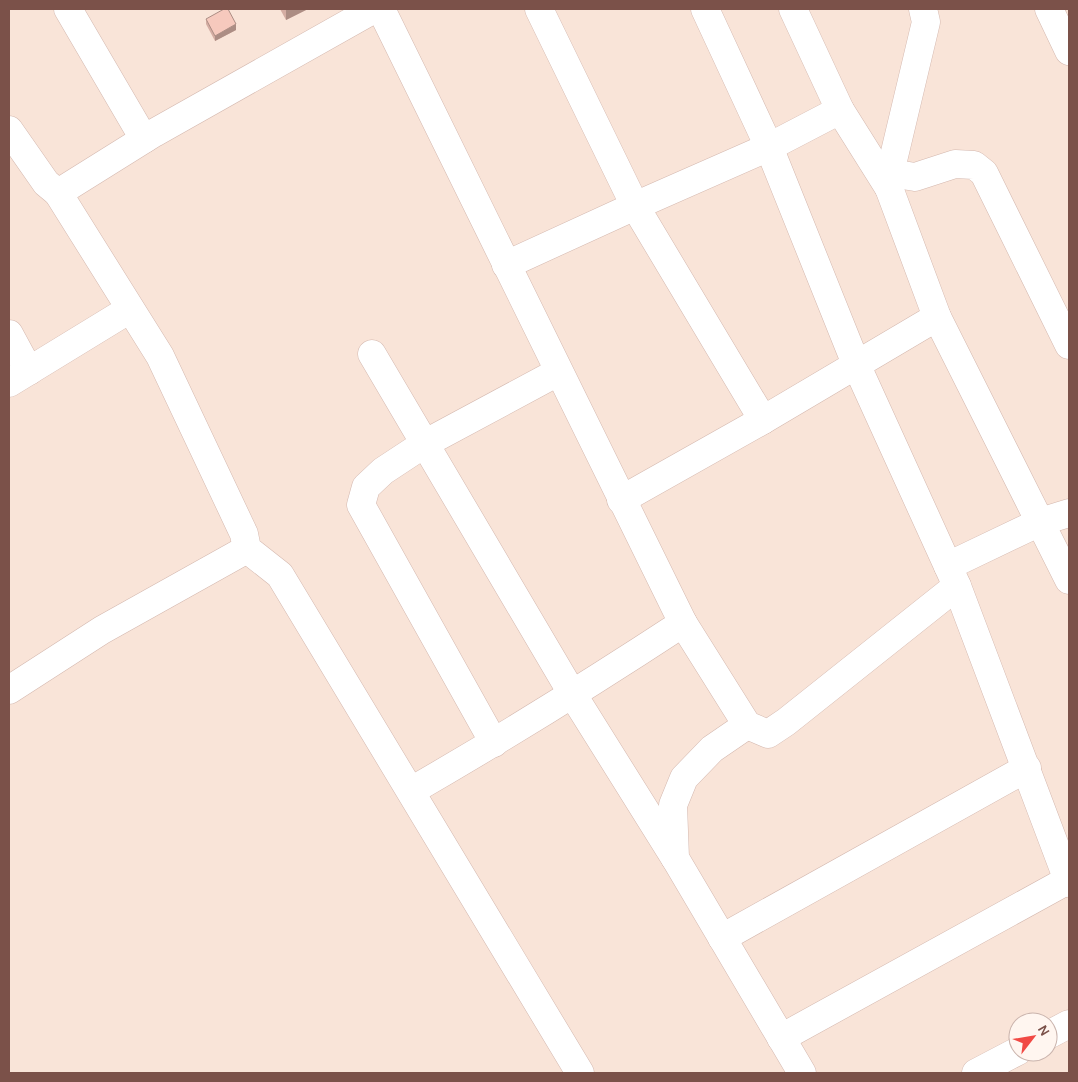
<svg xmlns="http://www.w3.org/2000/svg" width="1078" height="1082" viewBox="0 0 1078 1082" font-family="Karla,sans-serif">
	<rect width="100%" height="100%" fill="#fef1e8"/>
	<path fill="#f9e4d8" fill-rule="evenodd" d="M9,9H1069V1073H9ZM1018,1022H1048V1052H1018Z"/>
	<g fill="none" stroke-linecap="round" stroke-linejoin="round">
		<g stroke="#d4b8af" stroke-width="29">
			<g id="minor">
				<polyline points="68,9 144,139"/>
				<path d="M381,9L683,623C593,682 503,738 411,791"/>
				<polyline points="539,9 635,206 763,420 937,317"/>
				<polyline points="705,9 769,147 856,364 957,586 1069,883"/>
				<polyline points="793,9 840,110 889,188"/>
				<polyline points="923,9 926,22 890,173 889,188 937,317 1069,580"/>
				<polyline points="1049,9 1069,51"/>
				<polyline points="9,130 46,183 58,193 160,356 244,534 247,549 280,575 580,1073"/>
				<polyline points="890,173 915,177 955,164 974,165 984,173 1069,345"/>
				<polyline points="58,193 154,133 374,9"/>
				<polyline points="506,265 635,206 769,147 840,110"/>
				<polyline points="9,334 29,371"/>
				<polyline points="372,354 573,695 675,858"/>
				<polyline points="9,383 130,309"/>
				<polyline points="621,500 763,420"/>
				<polyline points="948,566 1040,522 1069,513"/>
				<polyline points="683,623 747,725 768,734 786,722 957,586"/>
				<polyline points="9,690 102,630 247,549"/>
				<polyline points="747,725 712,749 684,778 673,805 675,858 802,1073"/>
				<polyline points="494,743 361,505 366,487 383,471 424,444 558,372"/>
				<polyline points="722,938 1027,768"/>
				<polyline points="1048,1035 1069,1024"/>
				<polyline points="781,1038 1068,880"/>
				<polyline points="976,1073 1018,1051"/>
			</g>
		</g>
		<use href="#minor" stroke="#fff" stroke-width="28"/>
	</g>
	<g fill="#d4ada3">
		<polygon points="280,9 308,9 286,20"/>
		<polygon points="206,19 236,30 215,41 206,24"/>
	</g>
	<g fill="#ac8d84">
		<polygon points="286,9 308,9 286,20"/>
		<polygon points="236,24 236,30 215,41 215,36"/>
	</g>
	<polygon fill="#f6c9bd" stroke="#ac8d84" points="224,9 228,9 236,24 215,36 206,19"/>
	<rect width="1078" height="1082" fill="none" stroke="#7b5149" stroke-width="20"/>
	<g transform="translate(1033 1037) rotate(59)"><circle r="24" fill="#fff6f0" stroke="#cab4ad"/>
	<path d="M0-4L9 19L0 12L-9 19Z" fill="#f14944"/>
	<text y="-8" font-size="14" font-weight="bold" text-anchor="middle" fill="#7b5149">N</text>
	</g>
</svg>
